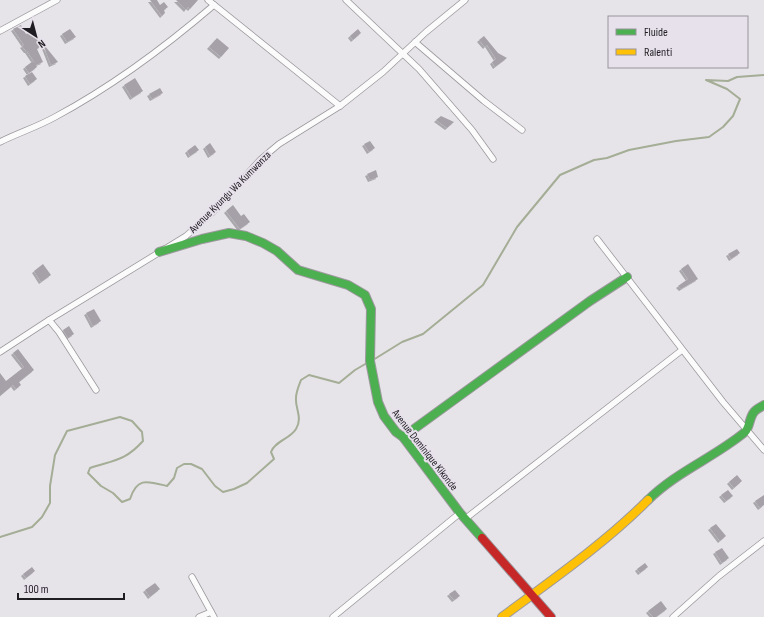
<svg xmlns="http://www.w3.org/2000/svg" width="764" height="617" viewBox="0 0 764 617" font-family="'Sofia Sans Condensed',sans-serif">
	<defs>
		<filter id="shadow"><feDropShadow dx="-2" dy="2" stdDeviation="0" flood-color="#0004"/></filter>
	</defs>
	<rect width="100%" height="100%" fill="#e7e4e9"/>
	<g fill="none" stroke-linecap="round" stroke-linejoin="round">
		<g stroke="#a4ad96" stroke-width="2">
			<polyline points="373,360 402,342 423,334 483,285 517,227 560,175 594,160 607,158 629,150 676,141 709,137 723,127 733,116 740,99 727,89 706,80 728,81 737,77 764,75"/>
			<path d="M0,537L32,527L42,517L50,503V486L55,455L67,431L120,417L132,421L142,432L143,441C125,461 114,460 90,468L88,473L101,486L113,493L122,502L130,499C137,477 147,481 167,486L174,478L177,468L184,464H191L202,469L215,486L223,492L234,489L247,483L274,459L271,452C275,441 290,439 296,429C303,418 295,408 296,398C296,392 299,385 301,380L309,375L339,383L355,370L367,363"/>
		</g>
	</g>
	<g fill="#a6a1a9" filter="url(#shadow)">
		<polygon points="150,0 157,0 160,5 164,2 168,7 164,10 165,13 162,16"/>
		<polygon points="176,0 198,0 190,9 188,7 186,10"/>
		<polygon points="21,25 26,34 33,30 40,40 38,42 41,46 37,49 43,62 36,65 37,67 29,73 25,67 33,61 35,63 27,51 26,51 22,46 24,45 13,29"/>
		<polygon points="70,29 76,37 67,42 62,34"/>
		<polygon points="358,29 361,33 353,40 350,36"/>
		<polygon points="484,36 498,53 507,58 495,67 492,62 496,59 487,45 485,47 479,40"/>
		<polygon points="217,38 229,48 221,57 209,47"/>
		<polygon points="45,46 58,62 51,65 44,47"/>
		<polygon points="32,72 37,79 30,84 25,76"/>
		<polygon points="135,78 143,91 132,98 124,85"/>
		<polygon points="160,88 163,93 152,99 149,94"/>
		<polygon points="441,116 454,122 447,128 436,120"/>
		<polygon points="370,141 375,148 369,152 364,144"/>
		<polygon points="210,143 216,152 210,156 205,147"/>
		<polygon points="195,145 199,150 190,156 187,151"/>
		<polygon points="376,170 378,177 370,180 367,174"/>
		<polygon points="233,205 241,216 244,214 250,222 240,229 226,211"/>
		<polygon points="737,249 740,253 731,259 728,254"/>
		<polygon points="43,264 51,275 41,282 34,271"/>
		<polygon points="688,264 698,279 681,289 678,286 688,279 681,269"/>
		<polygon points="94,309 101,321 93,326 86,313"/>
		<polygon points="69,326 74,334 68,338 63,330"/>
		<polygon points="18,349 34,370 19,382 21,385 16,389 13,385 0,396 0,373 6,381 24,367 13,353"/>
		<polygon points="737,475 742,481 734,488 729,482"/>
		<polygon points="728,490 733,496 726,501 721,495"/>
		<polygon points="764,495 764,505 760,508 755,501"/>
		<polygon points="716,524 726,536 720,541 710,528"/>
		<polygon points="722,548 729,558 722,563 715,552"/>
		<polygon points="645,563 648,567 640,573 637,569"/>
		<polygon points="32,567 35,571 26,578 23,574"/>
		<polygon points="155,583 160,589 150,597 145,590"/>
		<polygon points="455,590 460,596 454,600 449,594"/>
		<polygon points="661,601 667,609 656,617 653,617 648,611"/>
	</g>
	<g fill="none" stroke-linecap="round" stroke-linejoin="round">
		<g stroke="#9c999d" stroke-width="7">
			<g id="street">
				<polyline points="208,0 340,106"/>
				<polyline points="346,0 419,69 472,130 493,159"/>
				<polyline points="0,31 57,0"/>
				<polyline points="415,42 484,101 522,130"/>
				<path d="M0,142C18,133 37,127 55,117C113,86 165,47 214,5"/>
				<polyline points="597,239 723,402 764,450"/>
				<polyline points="49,320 59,332 96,390"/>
				<polyline points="0,352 49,320 186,236 214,211 260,160 279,144 340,106 383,72 426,32 465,0"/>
				<polyline points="465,519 682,350"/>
				<polyline points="192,577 214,617"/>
				<polyline points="199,617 211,612"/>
				<polyline points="333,617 460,513"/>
				<polyline points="673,617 719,576 764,541"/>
			</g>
		</g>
		<g stroke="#9c999d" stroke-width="10">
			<g id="fast">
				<polyline points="159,252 202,239 229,233 246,236 263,243 277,251 298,270 348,285 365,295 371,309 370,361 378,402 384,416 396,432 403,437 460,513 482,538"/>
				<polyline points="403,437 590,301 627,277"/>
				<path d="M648,500C676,472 715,457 745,432C750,427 749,418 754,412C756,409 761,407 764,405"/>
			</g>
		</g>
		<g stroke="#9c999d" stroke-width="10">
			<path id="slow" d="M502,617C552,580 604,544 648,500"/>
		</g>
		<g stroke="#9c999d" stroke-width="10">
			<polyline id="jam" points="482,538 551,617"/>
		</g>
		<use href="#street" stroke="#fbfbfc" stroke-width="5.5"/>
		<use href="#fast" stroke="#4caf50" stroke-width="8"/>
		<use href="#slow" stroke="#ffc107" stroke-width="8"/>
		<use href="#jam" stroke="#c62828" stroke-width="8"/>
	</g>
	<g text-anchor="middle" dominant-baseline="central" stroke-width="4" stroke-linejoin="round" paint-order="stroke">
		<g font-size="11" fill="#1f1d21" stroke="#e7e1ec">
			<text transform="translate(230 192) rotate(-45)">Avenue Kyungu Wa Kumwanza</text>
			<text transform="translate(425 450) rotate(52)">Avenue Dominique Kikonde</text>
		</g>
	</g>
	<rect x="608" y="16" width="140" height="52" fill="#e7e1ec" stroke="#97939b"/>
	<rect x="616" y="29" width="20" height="6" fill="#4caf50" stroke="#97939b"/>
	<text x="644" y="36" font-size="12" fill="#1f1d21">Fluide</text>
	<rect x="616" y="49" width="20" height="6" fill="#ffc107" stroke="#97939b"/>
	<text x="644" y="56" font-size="12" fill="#1f1d21">Ralenti</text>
	<g transform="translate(36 36) rotate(144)" stroke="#e7e1ec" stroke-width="3" paint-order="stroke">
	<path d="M0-3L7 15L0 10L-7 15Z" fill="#1f1d21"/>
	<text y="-6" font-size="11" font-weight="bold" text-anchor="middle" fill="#1f1d21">N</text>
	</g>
	<path d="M18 593v6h106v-6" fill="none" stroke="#1f1d21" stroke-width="2"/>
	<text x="24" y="593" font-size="12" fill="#1f1d21" stroke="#e7e1ec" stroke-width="3" paint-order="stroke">100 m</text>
</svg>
